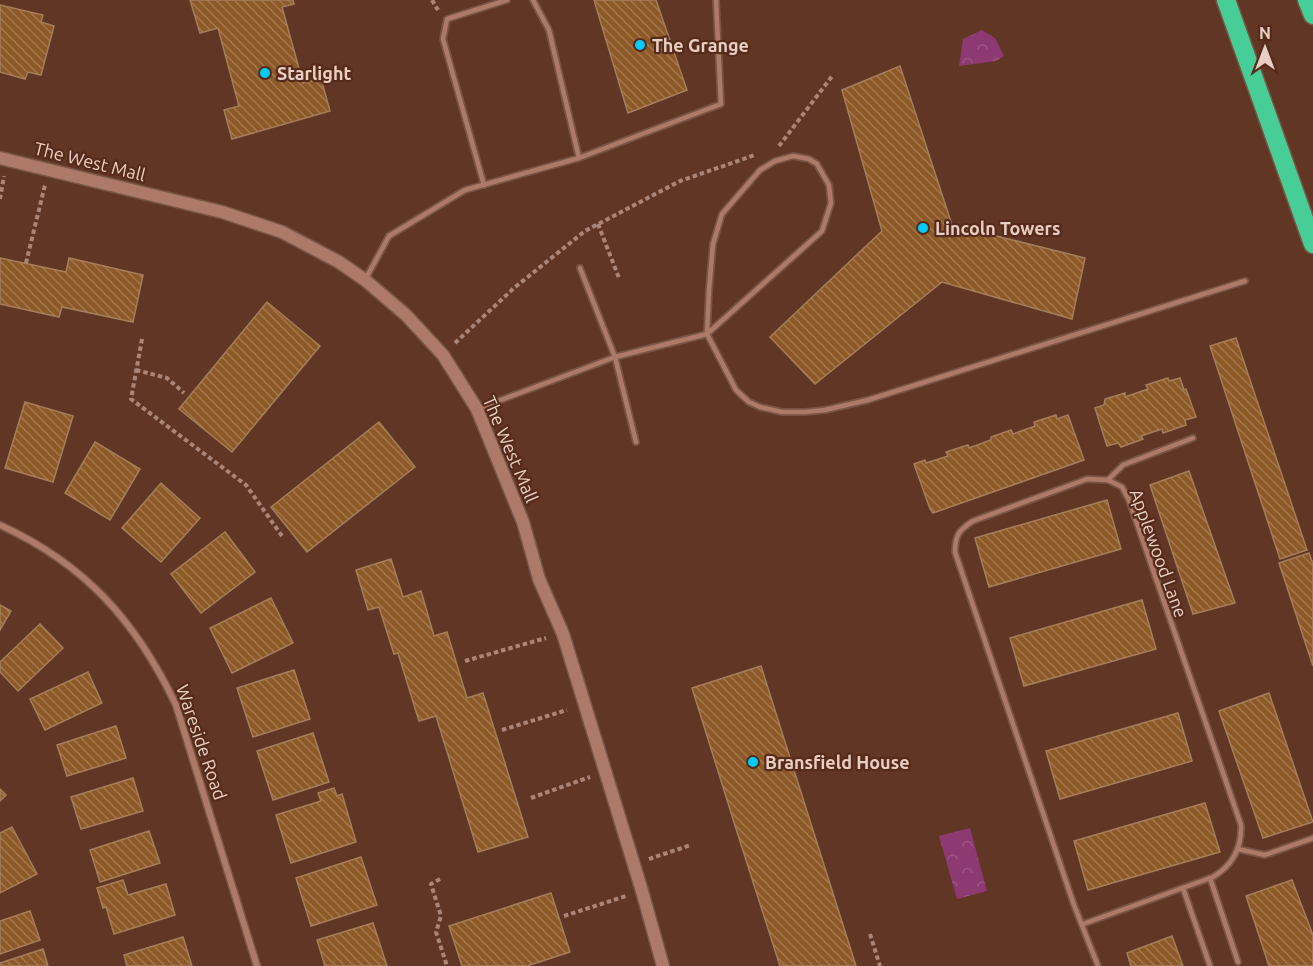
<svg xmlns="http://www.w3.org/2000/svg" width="1313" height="966" viewBox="0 0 1313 966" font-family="Ubuntu,sans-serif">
	<defs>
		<pattern id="park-crowns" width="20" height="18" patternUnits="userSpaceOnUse" patternTransform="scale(1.5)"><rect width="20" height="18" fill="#8d3a72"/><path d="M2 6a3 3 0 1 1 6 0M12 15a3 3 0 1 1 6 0" fill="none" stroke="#9d5584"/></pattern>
		<pattern id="building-back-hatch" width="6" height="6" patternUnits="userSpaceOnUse" patternTransform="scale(1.5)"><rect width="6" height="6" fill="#8d5927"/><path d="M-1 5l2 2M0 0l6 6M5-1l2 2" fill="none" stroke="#a2774f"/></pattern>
	</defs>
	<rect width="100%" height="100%" fill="#623625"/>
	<g fill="url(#park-crowns)">
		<polygon points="982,30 995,38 1004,56 996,61 959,66 963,39"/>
		<polygon points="970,828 987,891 957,899 939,836"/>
	</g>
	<g fill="url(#building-back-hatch)" stroke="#a57e5c" stroke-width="1.5">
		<polygon points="190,0 293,0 294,4 282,7 303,83 321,79 330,111 232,139 224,110 239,106 218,28 200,33"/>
		<polygon points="594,0 656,0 687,90 628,113"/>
		<polygon points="0,5 43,15 41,22 54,26 41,75 28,72 25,79 0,72"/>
		<polygon points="900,66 952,225 1085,258 1072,319 942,282 815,384 770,337 882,231 842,90"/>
		<polygon points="0,258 66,272 69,258 143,275 133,322 62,307 59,317 0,304"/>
		<polygon points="267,302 320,346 232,452 179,409"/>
		<polygon points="1236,338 1307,550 1280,559 1210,346"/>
		<polygon points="1168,378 1169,381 1180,378 1184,390 1186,389 1196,417 1185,420 1186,425 1163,433 1162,429 1141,436 1143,439 1121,447 1118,443 1107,446 1095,408 1104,405 1105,399 1125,393 1125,397 1148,389 1146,385"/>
		<polygon points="25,402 73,416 53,482 5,468"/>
		<polygon points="1056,415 1057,419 1068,415 1084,460 933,513 930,509 914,464 925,460 926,463 948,456 946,452 968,445 969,448 991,440 991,437 1011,430 1013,434 1035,426 1034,422"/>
		<polygon points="379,422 415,467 307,552 271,507"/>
		<polygon points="95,442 140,469 110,520 65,493"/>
		<polygon points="1189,471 1235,603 1193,614 1150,485"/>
		<polygon points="161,483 200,518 161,562 122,528"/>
		<polygon points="1107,500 1121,549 989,587 975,538"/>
		<polygon points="225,532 255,572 201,613 171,574"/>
		<polygon points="1309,553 1313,564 1313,666 1279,563"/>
		<polygon points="391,559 403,597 421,591 434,636 447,632 467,698 483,693 528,837 478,852 436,716 419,721 398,653 394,654 379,607 368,610 356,570"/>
		<polygon points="271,598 293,643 232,673 210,628"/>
		<polygon points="1142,600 1156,649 1024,686 1010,638"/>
		<polygon points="0,605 11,611 0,630"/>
		<polygon points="40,624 63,648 18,691 0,672 0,662"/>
		<polygon points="761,666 856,966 780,966 738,835 692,688"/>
		<polygon points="294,670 310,719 253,737 237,688"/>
		<polygon points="88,672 102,703 45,730 30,699"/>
		<polygon points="1269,693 1313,822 1263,838 1219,711"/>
		<polygon points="1178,713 1192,761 1060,799 1046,751"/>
		<polygon points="116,726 126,758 67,776 57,745"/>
		<polygon points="313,733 329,782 273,800 257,751"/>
		<polygon points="133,778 143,811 81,829 71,797"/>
		<polygon points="334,788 337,796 342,794 356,842 291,863 276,815 321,801 318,793"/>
		<polygon points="0,789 6,795 0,801"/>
		<polygon points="1205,803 1220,852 1088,890 1074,841"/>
		<polygon points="12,827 37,874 0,893 0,833"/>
		<polygon points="149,831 160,863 100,882 90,850"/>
		<polygon points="361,857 377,905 311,926 296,878"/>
		<polygon points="123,880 128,895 166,884 175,915 114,934 106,907 103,908 97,888"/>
		<polygon points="1292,880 1313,935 1313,966 1269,966 1246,896"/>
		<polygon points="551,893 570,952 527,966 462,966 449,926"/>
		<polygon points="30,911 40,940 0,954 0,921"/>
		<polygon points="373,923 387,966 325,966 317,940"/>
		<polygon points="1172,936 1183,966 1131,966 1127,953"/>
		<polygon points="183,937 192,966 127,966 124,955"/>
		<polygon points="43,949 48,966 0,966 0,963"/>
	</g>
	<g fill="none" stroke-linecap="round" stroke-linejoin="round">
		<g stroke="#795546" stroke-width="8">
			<g id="lane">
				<polyline points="579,158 721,104 716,0"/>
				<polyline points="484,185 443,39 447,19 507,0"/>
				<polyline points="580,268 615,357 636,442"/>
				<polyline points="365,280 389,236 465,190 579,158 549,30 533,0"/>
				<polyline points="477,409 615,357 707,334 822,231 831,203 829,185 817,164 809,159 793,156 775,161 760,170 722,214 713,244 709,290 707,334 736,390 749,402 760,407 782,412 805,412 825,410 868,400 1245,281"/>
				<polyline points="1108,480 1123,465 1193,438"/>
				<polyline points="1238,849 1265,855 1313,838"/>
				<polyline points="1210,878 1238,962"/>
				<polyline points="1183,888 1210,966"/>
				<path d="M1083,924L1213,877C1233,865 1242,848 1241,825L1129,500L1122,487L1108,480L1087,479L973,521C959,530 955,535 955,552L1074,905L1098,966"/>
			</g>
		</g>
		<g stroke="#795546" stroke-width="9">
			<path id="street" d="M0,525C85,564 136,621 176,705L257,966"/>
		</g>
		<g stroke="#795546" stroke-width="15">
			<polyline id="secondary" points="0,158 222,212 282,232 339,262 365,280 406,315 443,355 477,409 523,522 539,579 563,634 642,891 663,966"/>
		</g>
		<g stroke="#795546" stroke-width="21">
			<g id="highway">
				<polyline points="1226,0 1313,244"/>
				<polyline points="1307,0 1313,15"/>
			</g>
		</g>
		<g stroke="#a98679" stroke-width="4" stroke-dasharray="4.5 3" stroke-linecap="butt">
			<polyline points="432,0 438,10"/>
			<polyline points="779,146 833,75"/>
			<polyline points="0,199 4,176"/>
			<polyline points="598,224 619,278"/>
			<polyline points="26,263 45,185"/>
			<polyline points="142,339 131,399 246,485 282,536"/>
			<polyline points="455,343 514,288 585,231 680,181 755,155"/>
			<polyline points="136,370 167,378 184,393"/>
			<polyline points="465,661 546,638"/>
			<polyline points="502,730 567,710"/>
			<polyline points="531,798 590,777"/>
			<polyline points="649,859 691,845"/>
			<polyline points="440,879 431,884 441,916 436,932 447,966"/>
			<polyline points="564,916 626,896"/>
			<polyline points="870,934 880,966"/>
		</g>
		<use href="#lane" stroke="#ac7a67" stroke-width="4.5"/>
		<use href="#street" stroke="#ac7a67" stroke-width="6"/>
		<use href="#secondary" stroke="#ac7a67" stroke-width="12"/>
		<use href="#highway" stroke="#47ce96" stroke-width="18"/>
	</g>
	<g fill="#00cbf9" stroke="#562b1b" stroke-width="2">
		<circle cx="640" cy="45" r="6"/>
		<circle cx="265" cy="73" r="6"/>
		<circle cx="923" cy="228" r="6"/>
		<circle cx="753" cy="762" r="6"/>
	</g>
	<g text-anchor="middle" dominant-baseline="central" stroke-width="4.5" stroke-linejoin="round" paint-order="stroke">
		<g font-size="18" font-weight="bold" fill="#e9cec3" stroke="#562b1b" text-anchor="start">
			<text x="652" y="45">The Grange</text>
			<text x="277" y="73">Starlight</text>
			<text x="935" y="228">Lincoln Towers</text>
			<text x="765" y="762">Bransfield House</text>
		</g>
		<g font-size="18" fill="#e9cec3" stroke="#562b1b">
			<text transform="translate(90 161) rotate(14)">The West Mall</text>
			<text transform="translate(511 449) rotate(67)">The West Mall</text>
			<text transform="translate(1159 553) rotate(70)">Applewood Lane</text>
			<text transform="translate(202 742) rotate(71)">Wareside Road</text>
		</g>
	</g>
	<g transform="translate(1265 48)" stroke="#562b1b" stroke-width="4.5" paint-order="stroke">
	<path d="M0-4.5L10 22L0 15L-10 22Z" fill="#e9cec3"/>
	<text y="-9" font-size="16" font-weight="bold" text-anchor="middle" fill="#e9cec3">N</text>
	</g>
</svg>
